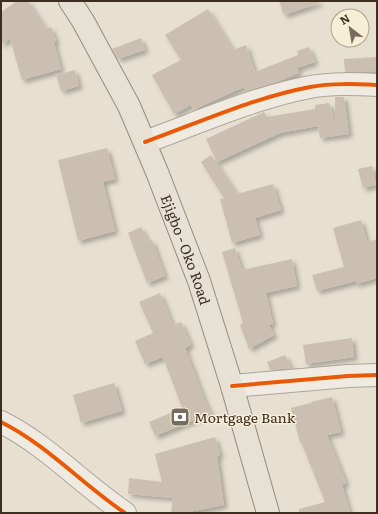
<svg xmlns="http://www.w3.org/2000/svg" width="378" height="514" viewBox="0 0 378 514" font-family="Literata,serif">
	<defs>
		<filter id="shadow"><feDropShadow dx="3.5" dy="3.5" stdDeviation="2" flood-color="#0004"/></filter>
	</defs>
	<rect width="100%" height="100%" fill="#e7e0d1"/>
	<g fill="#cbbfb2" filter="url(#shadow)">
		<polygon points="17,1 28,1 46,29 51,27 56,41 54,42 61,69 22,80 10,39 1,44 1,12"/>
		<polygon points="279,1 319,1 319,3 284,15"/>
		<polygon points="208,9 233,50 246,45 255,72 298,55 297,51 309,47 315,62 297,68 299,73 277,82 246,91 244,87 193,110 191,105 174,114 152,75 181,60 165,35"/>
		<polygon points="141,38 145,50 118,59 112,49"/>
		<polygon points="377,57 377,71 345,72 344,59"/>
		<polygon points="75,70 79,86 61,91 56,75"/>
		<polygon points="335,97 344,97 349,134 320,138 318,126 280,133 217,162 206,139 264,112 267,117 315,109 315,105 329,103 335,122"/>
		<polygon points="107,148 115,179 103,182 115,231 78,241 58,160"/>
		<polygon points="211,155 237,194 273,184 281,210 255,218 260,235 232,243 220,199 224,198 201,162"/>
		<polygon points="372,166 376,185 363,188 358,169"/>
		<polygon points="361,220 367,242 377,239 377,278 356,284 356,281 317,291 312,275 344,267 333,228"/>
		<polygon points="141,227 148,241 152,240 165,276 147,283 128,233"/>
		<polygon points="235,248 242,270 292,259 297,286 266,293 273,324 269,325 274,335 249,349 240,325 243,323 222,252"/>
		<polygon points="160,293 173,325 181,322 191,345 185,348 204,399 211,413 155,436 149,422 182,408 163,357 145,364 135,341 153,333 139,302"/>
		<polygon points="352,338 354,357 306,364 303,345"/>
		<polygon points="285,355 291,368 270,370 267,362"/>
		<polygon points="114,383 122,411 81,423 73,395"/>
		<polygon points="332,397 341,432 327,435 346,483 342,485 350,513 299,513 299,509 325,502 301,442 300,442 291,408 310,403 311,404 311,402"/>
		<polygon points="215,437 220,455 217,456 224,505 184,513 171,513 173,498 128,494 129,478 162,482 155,454"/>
	</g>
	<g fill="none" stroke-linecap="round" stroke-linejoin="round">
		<g stroke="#ada599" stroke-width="24">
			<g id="minor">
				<path d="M145,142C200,122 253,98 310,87C332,83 355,84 377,85"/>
				<polyline points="232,386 348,376 377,375"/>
				<path d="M1,422C47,445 82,484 125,513"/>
			</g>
		</g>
		<g stroke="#928b80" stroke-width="24">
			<g id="major">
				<path id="s1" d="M70,1L83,21L129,106L157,172L199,281L232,386L268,513"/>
			</g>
		</g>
		<use href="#minor" stroke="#efebe3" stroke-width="22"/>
		<use href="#major" stroke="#e6e1d4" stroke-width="22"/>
		<g stroke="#f7eed8" stroke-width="6">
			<g id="cycleway">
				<path d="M145,142C200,122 253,98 310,87C332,83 355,84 377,85"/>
				<polyline points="232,386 348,376 377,375"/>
				<path d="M1,422C47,445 82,484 125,513"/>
			</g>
		</g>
		<use href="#cycleway" stroke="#e8590c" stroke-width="4"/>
	</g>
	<defs>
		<g id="bank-square" transform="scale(1)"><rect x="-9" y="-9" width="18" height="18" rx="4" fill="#786c5e" stroke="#f7eed8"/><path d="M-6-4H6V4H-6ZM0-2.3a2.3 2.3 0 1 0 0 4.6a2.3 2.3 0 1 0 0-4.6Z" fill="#fff"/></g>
	</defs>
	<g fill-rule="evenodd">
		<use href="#bank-square" x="180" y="417"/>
	</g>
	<g text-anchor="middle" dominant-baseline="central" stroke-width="3" stroke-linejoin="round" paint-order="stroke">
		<g font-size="14" fill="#3d2e20" stroke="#f7eed8">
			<text stroke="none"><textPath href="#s1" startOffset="275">Ejigbo - Oko Road</textPath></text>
		</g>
		<g font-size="14" fill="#3d2e20" stroke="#f7eed8" text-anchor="start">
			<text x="194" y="417">Mortgage Bank</text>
		</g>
	</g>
	<rect width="378" height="514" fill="none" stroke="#3d2e20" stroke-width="4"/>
	<g transform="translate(350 28) rotate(329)"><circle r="19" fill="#f7eed8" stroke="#ada18e"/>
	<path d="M0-3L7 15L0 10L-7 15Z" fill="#786c5e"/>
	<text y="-6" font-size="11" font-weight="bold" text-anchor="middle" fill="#3d2e20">N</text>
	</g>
</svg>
